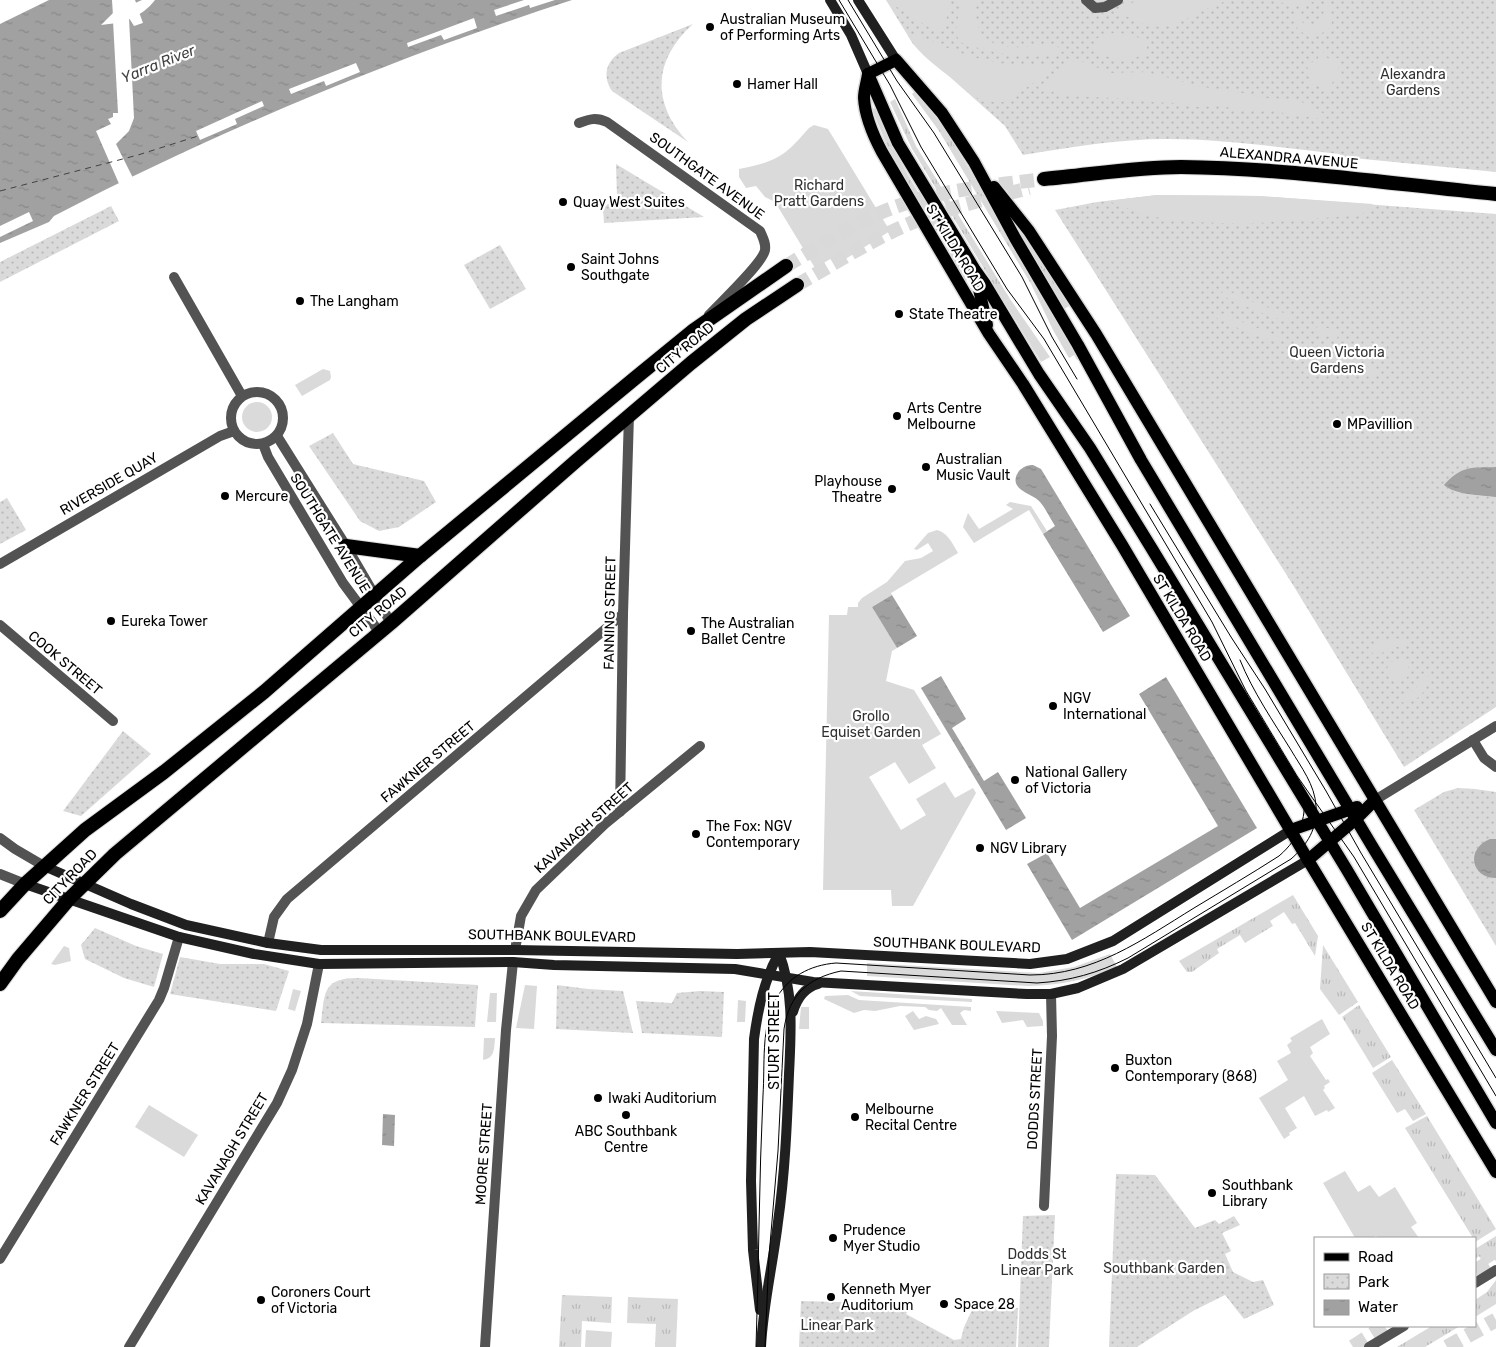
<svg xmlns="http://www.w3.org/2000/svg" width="1496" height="1347" viewBox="0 0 1496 1347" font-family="Rubik,sans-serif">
	<defs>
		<pattern id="grass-tufts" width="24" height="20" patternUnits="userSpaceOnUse" patternTransform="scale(1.25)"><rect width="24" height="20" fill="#dadada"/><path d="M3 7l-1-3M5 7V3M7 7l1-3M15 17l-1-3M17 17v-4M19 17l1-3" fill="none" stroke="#b9b9b9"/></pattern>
		<pattern id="park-dots" width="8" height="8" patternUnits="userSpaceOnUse" patternTransform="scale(1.25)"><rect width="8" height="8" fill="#dadada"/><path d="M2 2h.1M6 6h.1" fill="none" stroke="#b9b9b9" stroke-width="1.8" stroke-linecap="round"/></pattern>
		<pattern id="water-ripples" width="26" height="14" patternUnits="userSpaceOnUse" patternTransform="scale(1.25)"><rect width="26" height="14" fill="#a1a1a1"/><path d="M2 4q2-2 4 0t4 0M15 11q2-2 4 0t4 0" fill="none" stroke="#898989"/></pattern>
	</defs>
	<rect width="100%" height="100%" fill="#fff"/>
	<g fill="url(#grass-tufts)">
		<polygon points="915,91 945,129 1037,281 1031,284 939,131 912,94"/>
		<polygon points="895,99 916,146 1010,299 1004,302 912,149 890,102"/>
		<path d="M876,108C895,161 932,213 961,261L965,270L967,280L965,281L893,161L872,109Z"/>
		<polygon points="1023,230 1071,305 1064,309 1018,233"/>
		<polygon points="1293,895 1318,936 1315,956 1295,923 1292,924 1284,912 1270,921 1273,926 1245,943 1240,935 1217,949 1219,953 1192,972 1187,972 1179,961"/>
		<polygon points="1323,945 1358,1002 1339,1015 1320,989"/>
		<polygon points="1359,1005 1391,1057 1373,1068 1342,1017"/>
		<polygon points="1392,1060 1426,1114 1413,1121 1405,1109 1397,1113 1372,1073"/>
		<polygon points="1427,1116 1496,1229 1475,1242 1475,1238 1473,1238 1405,1128"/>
		<polygon points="1496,1236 1496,1259 1485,1266 1479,1256 1475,1259 1475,1249"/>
		<polygon points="1496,1280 1496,1304 1475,1317 1475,1300 1487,1292"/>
		<polygon points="562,1295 612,1297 611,1323 582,1321 581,1347 559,1347"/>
		<polygon points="628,1297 678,1299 676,1347 655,1347 656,1324 627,1323"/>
		<polygon points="1432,1326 1460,1326 1425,1347 1397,1347"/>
	</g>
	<g fill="url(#park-dots)">
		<path d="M886,0H1496V172L1343,157L1339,154C1282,148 1225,139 1167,139C1119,139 1071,147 1023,155L1005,126L913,44Z"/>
		<path d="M693,24C653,60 651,103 688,142L612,91C603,77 605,63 619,53Z"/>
		<polygon points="616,164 704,217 604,223 603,208 617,197"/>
		<polygon points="1157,195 1259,196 1496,214 1496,707 1404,767 1293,585 1055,210 1097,202"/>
		<polygon points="111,206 119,221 0,282 0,262"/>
		<polygon points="500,245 526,289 490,309 464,265"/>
		<polygon points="333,433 353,464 424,481 436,502 399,527 379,531 360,521 309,446"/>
		<polygon points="7,498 26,530 0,544 0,502"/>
		<polygon points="123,731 151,754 81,816 63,811"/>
		<polygon points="1458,788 1475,789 1496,792 1496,946 1414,810 1444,792"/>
		<polygon points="95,928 136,946 163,954 154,987 124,978 85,959 81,945"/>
		<polygon points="180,957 220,964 264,964 289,971 276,1011 170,994"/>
		<path d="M358,978L478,985L475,1027L321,1023C325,993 322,978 358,978Z"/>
		<polygon points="557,985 588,989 623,991 633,1033 556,1029"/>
		<polygon points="700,991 724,992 722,1037 642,1033 636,1001 672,1003 677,993"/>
		<polygon points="1116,1174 1155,1175 1195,1228 1215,1220 1219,1224 1234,1216 1240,1225 1222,1233 1231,1251 1225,1254 1233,1272 1253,1282 1263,1280 1274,1305 1244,1319 1225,1295 1193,1311 1137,1347 1109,1347"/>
		<polygon points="1055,1215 1049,1347 1018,1347 1023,1216"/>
		<polygon points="801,1301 912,1304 906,1314 954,1340 961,1339 964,1327 974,1306 1018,1308 1016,1347 799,1347"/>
	</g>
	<g fill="#dadada">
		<path d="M886,0H950C949,12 947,25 936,32Z"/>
		<path d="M960,0H977C971,34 989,49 1022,47C1032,47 1044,42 1053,45C1057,46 1061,49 1064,51C1040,63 984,52 960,42L956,34Z"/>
		<path d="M1140,0H1232C1206,4 1177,31 1151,26C1139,24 1127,16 1116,11L1123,6Z"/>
		<path d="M1273,0H1317C1302,8 1288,5 1273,0Z"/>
		<path d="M1325,5L1329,7C1347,40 1287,46 1296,13H1299L1303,23L1314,26L1322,21Z"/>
		<path d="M915,33C959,56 1003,70 1053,64L1054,66L1045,75L1007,101C997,104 982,101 973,96C967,92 961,86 955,81C939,68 919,55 908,36Z"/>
		<path d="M1114,33C1126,33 1138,35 1147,44V51C1134,64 1106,60 1094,49C1091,37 1105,34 1114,33Z"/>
		<polygon points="1321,49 1329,60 1343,57 1338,69 1347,79 1333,81 1329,93 1321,83 1308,86 1312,74 1305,64 1317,61"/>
		<polygon points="1070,61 1083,62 1111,73 1142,72 1155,74 1201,87 1228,90 1266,98 1293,99 1307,104 1324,114 1327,120 1260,109 1239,110 1222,106 1198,107 1176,103 1150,102 1135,99 1068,96 1038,88"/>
		<path d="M814,125L828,129L890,231L836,265L832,258L815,268L775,202L765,197L756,186L746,188L739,177V169C777,161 783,158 809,128Z"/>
		<polygon points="1157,195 1259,196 1373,204 1361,215 1245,224 1197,222 1164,219 1143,214 1108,201"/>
		<polygon points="1037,281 1081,358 1077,360 1074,355 1069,358 1053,330 1031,284"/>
		<polygon points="1224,289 1257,304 1290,315 1287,322 1254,310 1221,295"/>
		<polygon points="1010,299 1050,357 1041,362 1004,302"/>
		<polygon points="1215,311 1282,338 1280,343 1244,331 1213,316"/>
		<polygon points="1318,325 1339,332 1337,339 1315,333"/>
		<polygon points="1364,341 1385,347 1383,355 1362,348"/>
		<polygon points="1311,347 1376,370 1374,376 1309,353"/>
		<polygon points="323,369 330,371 331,377 330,380 302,396 295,385"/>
		<circle cx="257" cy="417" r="15"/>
		<polygon points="1010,502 1031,506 1047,531 1043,534 1029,510 974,543 963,527 968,513 979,529 1013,509 1006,505"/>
		<path d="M937,530C947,532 953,544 958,553L891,593L892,595L872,607L897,648L892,651L886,681L914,690L941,734L922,745L936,768L909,784L895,762L869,777L901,830L926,815L916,799L945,782L955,798L973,788L976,793L913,906H892L891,890H823L829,615H847L848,607H858V603L862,598L887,582L905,561L921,558L933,551L928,543L917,550L914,549L928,533Z"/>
		<path d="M1392,638L1408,640L1405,648C1393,645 1386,648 1378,657L1371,652L1380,642Z"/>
		<circle cx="1398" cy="671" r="11"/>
		<path d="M1422,676L1430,677C1427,692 1416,704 1400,702L1401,695C1412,694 1420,687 1422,676Z"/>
		<polygon points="64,946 69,948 71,961 55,965 51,964"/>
		<path d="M1110,954L1117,967C1087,980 1061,985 1028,986L867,976V963L1039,973L1074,967Z"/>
		<polygon points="525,985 537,986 534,1029 516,1028"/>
		<polygon points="293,989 301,991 295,1011 288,1009"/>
		<polygon points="851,991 972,999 972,1002 860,996"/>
		<polygon points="490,993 497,993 496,1022 487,1022"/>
		<polygon points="848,995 859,1000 971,1007 971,1011 964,1010 960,1013 967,1025 952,1025 941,1008 937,1011 929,1010 925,1007 900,1006 875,1011 864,1010 854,1013 824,999 825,996"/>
		<polygon points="738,1000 746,1001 745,1022 737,1022"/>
		<polygon points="801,1007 809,1007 809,1029 799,1029"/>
		<polygon points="913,1011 919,1019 926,1016 936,1019 939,1024 914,1030 905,1016"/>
		<polygon points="996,1011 1039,1013 1043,1021 1043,1026 1027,1027 1023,1020 1002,1023"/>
		<polygon points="1322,1019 1330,1034 1310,1047 1313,1053 1310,1056 1326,1080 1328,1079 1330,1082 1324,1086 1325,1088 1323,1090 1335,1108 1328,1112 1327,1110 1315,1116 1304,1096 1285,1108 1297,1128 1289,1133 1290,1135 1284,1139 1259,1098 1288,1080 1277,1061 1291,1053 1287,1045 1292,1041 1290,1038"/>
		<path d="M484,1038H495C494,1049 495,1058 483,1060Z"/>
		<polygon points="149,1105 198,1135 184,1157 135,1127"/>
		<polygon points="1345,1171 1358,1192 1370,1185 1379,1197 1395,1187 1417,1223 1411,1227 1419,1238 1379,1238 1376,1236 1372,1238 1355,1238 1323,1183"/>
		<polygon points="586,1330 612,1332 611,1347 585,1347"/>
	</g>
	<g fill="url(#water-ripples)">
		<path d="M49,0H142L113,13L101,25C123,23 141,18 155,0H572C394,58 220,130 54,216L49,222L0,243V24Z"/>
		<path d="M1033,465L1041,469L1130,616L1103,632L1043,534L1055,526C1050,518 1046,509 1040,502C1033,493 1006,490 1019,471C1023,467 1027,465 1033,465Z"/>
		<path d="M1496,467V497C1481,495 1455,495 1444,485C1462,465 1471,468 1496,467Z"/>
		<polygon points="892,595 917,636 897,648 872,607"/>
		<polygon points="941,676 966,719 952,728 984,781 998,772 1026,818 1006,830 921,688"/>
		<polygon points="1166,677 1257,828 1072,940 1027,864 1047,853 1080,908 1218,826 1139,694"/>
		<path d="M1490,839H1496V878C1470,878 1466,848 1490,839Z"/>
		<polygon points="383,1114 395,1115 394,1146 382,1145"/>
	</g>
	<g fill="#fff">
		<polygon points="112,0 135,0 137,5 113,16"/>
		<polygon points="524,0 555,0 530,8 529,5 496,16 494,10"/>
		<polygon points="139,12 143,23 134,26 129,18 134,118 129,131 116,144 134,180 120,186 96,131 111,124 108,119 113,117 113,113 118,113 113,21 128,18"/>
		<polygon points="474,18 477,28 444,40 441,35 408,47 407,43"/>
		<polygon points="356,63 360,72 326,86 324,81 291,94 289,89"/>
		<polygon points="262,101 264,106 235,119 237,124 200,140 196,131"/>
		<polygon points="29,212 33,221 0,237 0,226"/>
	</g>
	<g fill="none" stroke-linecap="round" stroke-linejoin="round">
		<polyline stroke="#424242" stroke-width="1" stroke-dasharray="6 5" stroke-linecap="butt" points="0,191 138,155 198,136"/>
		<g stroke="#d9d9d9" stroke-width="14" stroke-dasharray="14 7" stroke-linecap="butt">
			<path d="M786,266C815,249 843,230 873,216C927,191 986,186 1044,179"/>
			<path d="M797,285C839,261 880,234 926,217C959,205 995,197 1029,188"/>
		</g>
		<g stroke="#d9d9d9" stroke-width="15" stroke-dasharray="15 8" stroke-linecap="butt">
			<polyline points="1475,1271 1496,1259"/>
			<polyline points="1353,1347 1386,1326"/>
			<polyline points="1447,1347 1496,1320"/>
		</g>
		<g stroke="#dbdbdb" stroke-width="15">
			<g id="primary">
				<path d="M868,74C867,82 864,90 864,98C865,116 874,137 882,152L989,334L1023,384L1122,545L1308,860L1496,1172"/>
				<polyline points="868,74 898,143 975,270 985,284 1039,374 1090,448 1152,549 1347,870 1496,1123"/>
				<polyline points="868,74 896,60 942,113 974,162 1015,238 1078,345 1141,460 1372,846 1496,1050"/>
				<polyline points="994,187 1029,231 1096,334 1496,1002"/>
				<polyline points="976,276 987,325"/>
				<polyline points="1291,830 1357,807"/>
				<polyline points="1308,860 1356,819 1375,800"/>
			</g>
		</g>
		<g stroke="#dbdbdb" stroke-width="16">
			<g id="trunk">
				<path d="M1044,179C1090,175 1135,167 1181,167C1286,168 1392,184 1496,194"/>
				<polyline points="346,546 420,556"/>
				<polyline points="0,911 25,884 85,830 164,772 264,692 420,556 634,379 694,330 786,266"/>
				<polyline points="0,984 18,959 70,898 115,854 391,623 576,461 691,363 746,319 797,285"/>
			</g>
		</g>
		<g stroke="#535353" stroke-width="10">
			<polyline points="1086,0 1095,8 1105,7 1118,0"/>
			<path d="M579,123C590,119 596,117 607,122L760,231C763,238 766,243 765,250C763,263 720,303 709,315"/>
			<polyline points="174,277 242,396"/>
			<circle cx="257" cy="418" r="26"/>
			<polyline points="277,436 346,546 391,623"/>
			<polyline points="263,444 268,457 343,583 380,633"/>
			<polyline points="0,564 220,436 234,431"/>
			<polyline points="0,625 113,721"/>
			<polyline points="620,812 623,614 629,415"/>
			<polyline points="0,838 15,849 44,866"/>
			<polyline points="0,874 25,884"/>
			<polyline points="268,943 274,917 287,899 623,614"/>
			<polyline points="515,950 521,916 536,890 605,824 700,746"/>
			<polyline points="1044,1206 1052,1036 1051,994"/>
			<polyline points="0,1259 159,1000 164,988 179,937"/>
			<polyline points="1475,1283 1496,1270"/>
			<polyline points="129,1347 277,1103 292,1070 307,1024 319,964"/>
			<polyline points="485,1347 506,1030 513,962"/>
			<polyline points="1369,1347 1404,1326"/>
		</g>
		<g stroke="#535353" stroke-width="10">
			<polyline points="1473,740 1484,758 1496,767"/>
			<polyline points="1375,800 1496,726"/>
		</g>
		<g stroke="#202020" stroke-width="10">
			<polyline points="830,0 851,35 868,74"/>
			<polyline points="858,0 896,60"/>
			<polyline points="44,866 131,904 186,925 268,943 321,950 515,950 737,954 810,952 1030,964 1067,959 1113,941 1291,830"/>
			<polyline points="25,884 179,937 254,954 319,964 513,962 554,965 735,969 813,982 1027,994 1051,994 1078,988 1123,969 1308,860"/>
			<path d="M793,1012C797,998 804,988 818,984"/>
			<path d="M760,1310L753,1250L751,1181L754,1039C758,1009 764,980 779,953"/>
			<path d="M761,1347C763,1305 773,1264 778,1222C785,1173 787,1124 789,1074C791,1033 794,992 779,953"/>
		</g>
		<use href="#primary" stroke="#000" stroke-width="12"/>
		<use href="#trunk" stroke="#000" stroke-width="14"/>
		<g stroke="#000" stroke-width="1">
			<polyline points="839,0 890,85 921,147 1007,289 1044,339 1212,622 1246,691 1297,776 1354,857 1496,1096"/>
			<polyline points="848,0 897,81 934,133 1022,277 1052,337 1077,379"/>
			<polyline points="1150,504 1231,637 1265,689 1326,791 1361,853 1496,1078"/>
			<path d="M756,1347C759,1263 759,1179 763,1095C765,1066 761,1028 775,1001C787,977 810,965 836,963L1030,975C1094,975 1142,940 1194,908C1222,891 1251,874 1279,856C1300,838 1309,815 1302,788"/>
			<path d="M765,1347L769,1256L778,1151L784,1029C789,995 808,978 841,971L1037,983C1070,981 1098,973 1128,958L1291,859C1307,845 1318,828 1316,806C1315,785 1301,767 1291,750C1273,721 1253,692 1240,660"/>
		</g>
	</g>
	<g fill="#000" stroke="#fff" stroke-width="2">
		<circle cx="710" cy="27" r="5"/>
		<circle cx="737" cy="84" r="5"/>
		<circle cx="563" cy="202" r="5"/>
		<circle cx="571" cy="267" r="5"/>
		<circle cx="300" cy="301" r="5"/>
		<circle cx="899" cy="314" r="5"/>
		<circle cx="897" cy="416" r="5"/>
		<circle cx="1337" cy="424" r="5"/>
		<circle cx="926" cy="467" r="5"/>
		<circle cx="892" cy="489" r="5"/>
		<circle cx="225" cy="496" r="5"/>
		<circle cx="111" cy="621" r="5"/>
		<circle cx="691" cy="631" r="5"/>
		<circle cx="1053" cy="706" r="5"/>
		<circle cx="1015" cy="780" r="5"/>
		<circle cx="696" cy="834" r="5"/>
		<circle cx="980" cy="848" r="5"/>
		<circle cx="1115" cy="1068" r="5"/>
		<circle cx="598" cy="1098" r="5"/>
		<circle cx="626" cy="1115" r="5"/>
		<circle cx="855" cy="1117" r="5"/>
		<circle cx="1212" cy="1193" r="5"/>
		<circle cx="833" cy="1238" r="5"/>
		<circle cx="831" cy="1297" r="5"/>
		<circle cx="261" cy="1300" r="5"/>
		<circle cx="944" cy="1304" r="5"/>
	</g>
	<g text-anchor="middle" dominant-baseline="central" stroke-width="4.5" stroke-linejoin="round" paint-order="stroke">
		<g font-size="14" fill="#000" stroke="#fff" text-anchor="start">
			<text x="720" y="19">Australian Museum<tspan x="720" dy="16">of Performing Arts</tspan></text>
			<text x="747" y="84">Hamer Hall</text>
			<text x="573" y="202">Quay West Suites</text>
			<text x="581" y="259">Saint Johns<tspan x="581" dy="16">Southgate</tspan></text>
			<text x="310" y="301">The Langham</text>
			<text x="909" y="314">State Theatre</text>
			<text x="907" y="408">Arts Centre<tspan x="907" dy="16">Melbourne</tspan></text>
			<text x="1347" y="424">MPavillion</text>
			<text x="936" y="459">Australian<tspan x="936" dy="16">Music Vault</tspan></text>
			<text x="882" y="481" text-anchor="end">Playhouse<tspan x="882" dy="16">Theatre</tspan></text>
			<text x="235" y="496">Mercure</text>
			<text x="121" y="621">Eureka Tower</text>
			<text x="701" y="623">The Australian<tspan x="701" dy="16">Ballet Centre</tspan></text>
			<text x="1063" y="698">NGV<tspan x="1063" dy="16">International</tspan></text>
			<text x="1025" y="772">National Gallery<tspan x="1025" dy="16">of Victoria</tspan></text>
			<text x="706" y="826">The Fox: NGV<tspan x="706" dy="16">Contemporary</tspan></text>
			<text x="990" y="848">NGV Library</text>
			<text x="1125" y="1060">Buxton<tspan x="1125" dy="16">Contemporary (868)</tspan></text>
			<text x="608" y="1098">Iwaki Auditorium</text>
			<text x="865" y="1109">Melbourne<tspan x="865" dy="16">Recital Centre</tspan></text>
			<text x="626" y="1131" text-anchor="middle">ABC Southbank<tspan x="626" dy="16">Centre</tspan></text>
			<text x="1222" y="1185">Southbank<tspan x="1222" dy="16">Library</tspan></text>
			<text x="843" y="1230">Prudence<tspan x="843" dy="16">Myer Studio</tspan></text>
			<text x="841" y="1289">Kenneth Myer<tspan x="841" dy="16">Auditorium</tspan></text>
			<text x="271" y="1292">Coroners Court<tspan x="271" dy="16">of Victoria</tspan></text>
			<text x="954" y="1304">Space 28</text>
		</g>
		<g font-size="14" fill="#313131" stroke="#fff">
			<text x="1413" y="74">Alexandra<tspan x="1413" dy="16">Gardens</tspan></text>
			<text x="819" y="185">Richard<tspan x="819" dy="16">Pratt Gardens</tspan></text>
			<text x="1337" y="352">Queen Victoria<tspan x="1337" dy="16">Gardens</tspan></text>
			<text x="871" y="716">Grollo<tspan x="871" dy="16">Equiset Garden</tspan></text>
			<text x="1037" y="1254">Dodds St<tspan x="1037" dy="16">Linear Park</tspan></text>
			<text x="1164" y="1268">Southbank Garden</text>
			<text x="837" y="1325">Linear Park</text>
		</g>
		<g font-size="14" fill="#000" stroke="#fff">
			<text transform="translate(1289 158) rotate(5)">ALEXANDRA AVENUE</text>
			<text transform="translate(707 176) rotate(36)">SOUTHGATE AVENUE</text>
			<text transform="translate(955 248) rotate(59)">ST KILDA ROAD</text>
			<text transform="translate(685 348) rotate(-40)">CITY ROAD</text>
			<text transform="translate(109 484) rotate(-30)">RIVERSIDE QUAY</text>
			<text transform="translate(330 533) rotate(58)">SOUTHGATE AVENUE</text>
			<text transform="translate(378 612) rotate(-40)">CITY ROAD</text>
			<text transform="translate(610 613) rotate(-89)">FANNING STREET</text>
			<text transform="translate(1182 618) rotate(59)">ST KILDA ROAD</text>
			<text transform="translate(65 663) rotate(40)">COOK STREET</text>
			<text transform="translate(428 762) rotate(-40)">FAWKNER STREET</text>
			<text transform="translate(584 828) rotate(-42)">KAVANAGH STREET</text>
			<text transform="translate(70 877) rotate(-46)">CITY ROAD</text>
			<text transform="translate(552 936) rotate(1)">SOUTHBANK BOULEVARD</text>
			<text transform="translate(957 945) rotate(2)">SOUTHBANK BOULEVARD</text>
			<text transform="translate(1390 966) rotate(59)">ST KILDA ROAD</text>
			<text transform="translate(774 1041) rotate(-90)">STURT STREET</text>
			<text transform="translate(85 1094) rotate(-58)">FAWKNER STREET</text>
			<text transform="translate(1035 1099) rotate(-87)">DODDS STREET</text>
			<text transform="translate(232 1149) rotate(-59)">KAVANAGH STREET</text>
			<text transform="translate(484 1154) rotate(-86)">MOORE STREET</text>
		</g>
		<g font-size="15" font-style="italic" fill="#424242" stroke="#fff">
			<text transform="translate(158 64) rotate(-22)">Yarra River</text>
		</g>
	</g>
	<rect x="1314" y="1237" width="162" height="90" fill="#ffffff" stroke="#999999"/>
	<rect x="1324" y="1253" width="25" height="8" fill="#000000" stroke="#999999"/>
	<text x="1358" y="1262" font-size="15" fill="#000000">Road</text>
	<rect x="1324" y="1274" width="25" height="15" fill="url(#park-dots)" stroke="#999999"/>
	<text x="1358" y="1287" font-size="15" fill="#000000">Park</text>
	<rect x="1324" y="1300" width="25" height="15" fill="url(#water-ripples)" stroke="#999999"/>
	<text x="1358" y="1312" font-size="15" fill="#000000">Water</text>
</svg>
